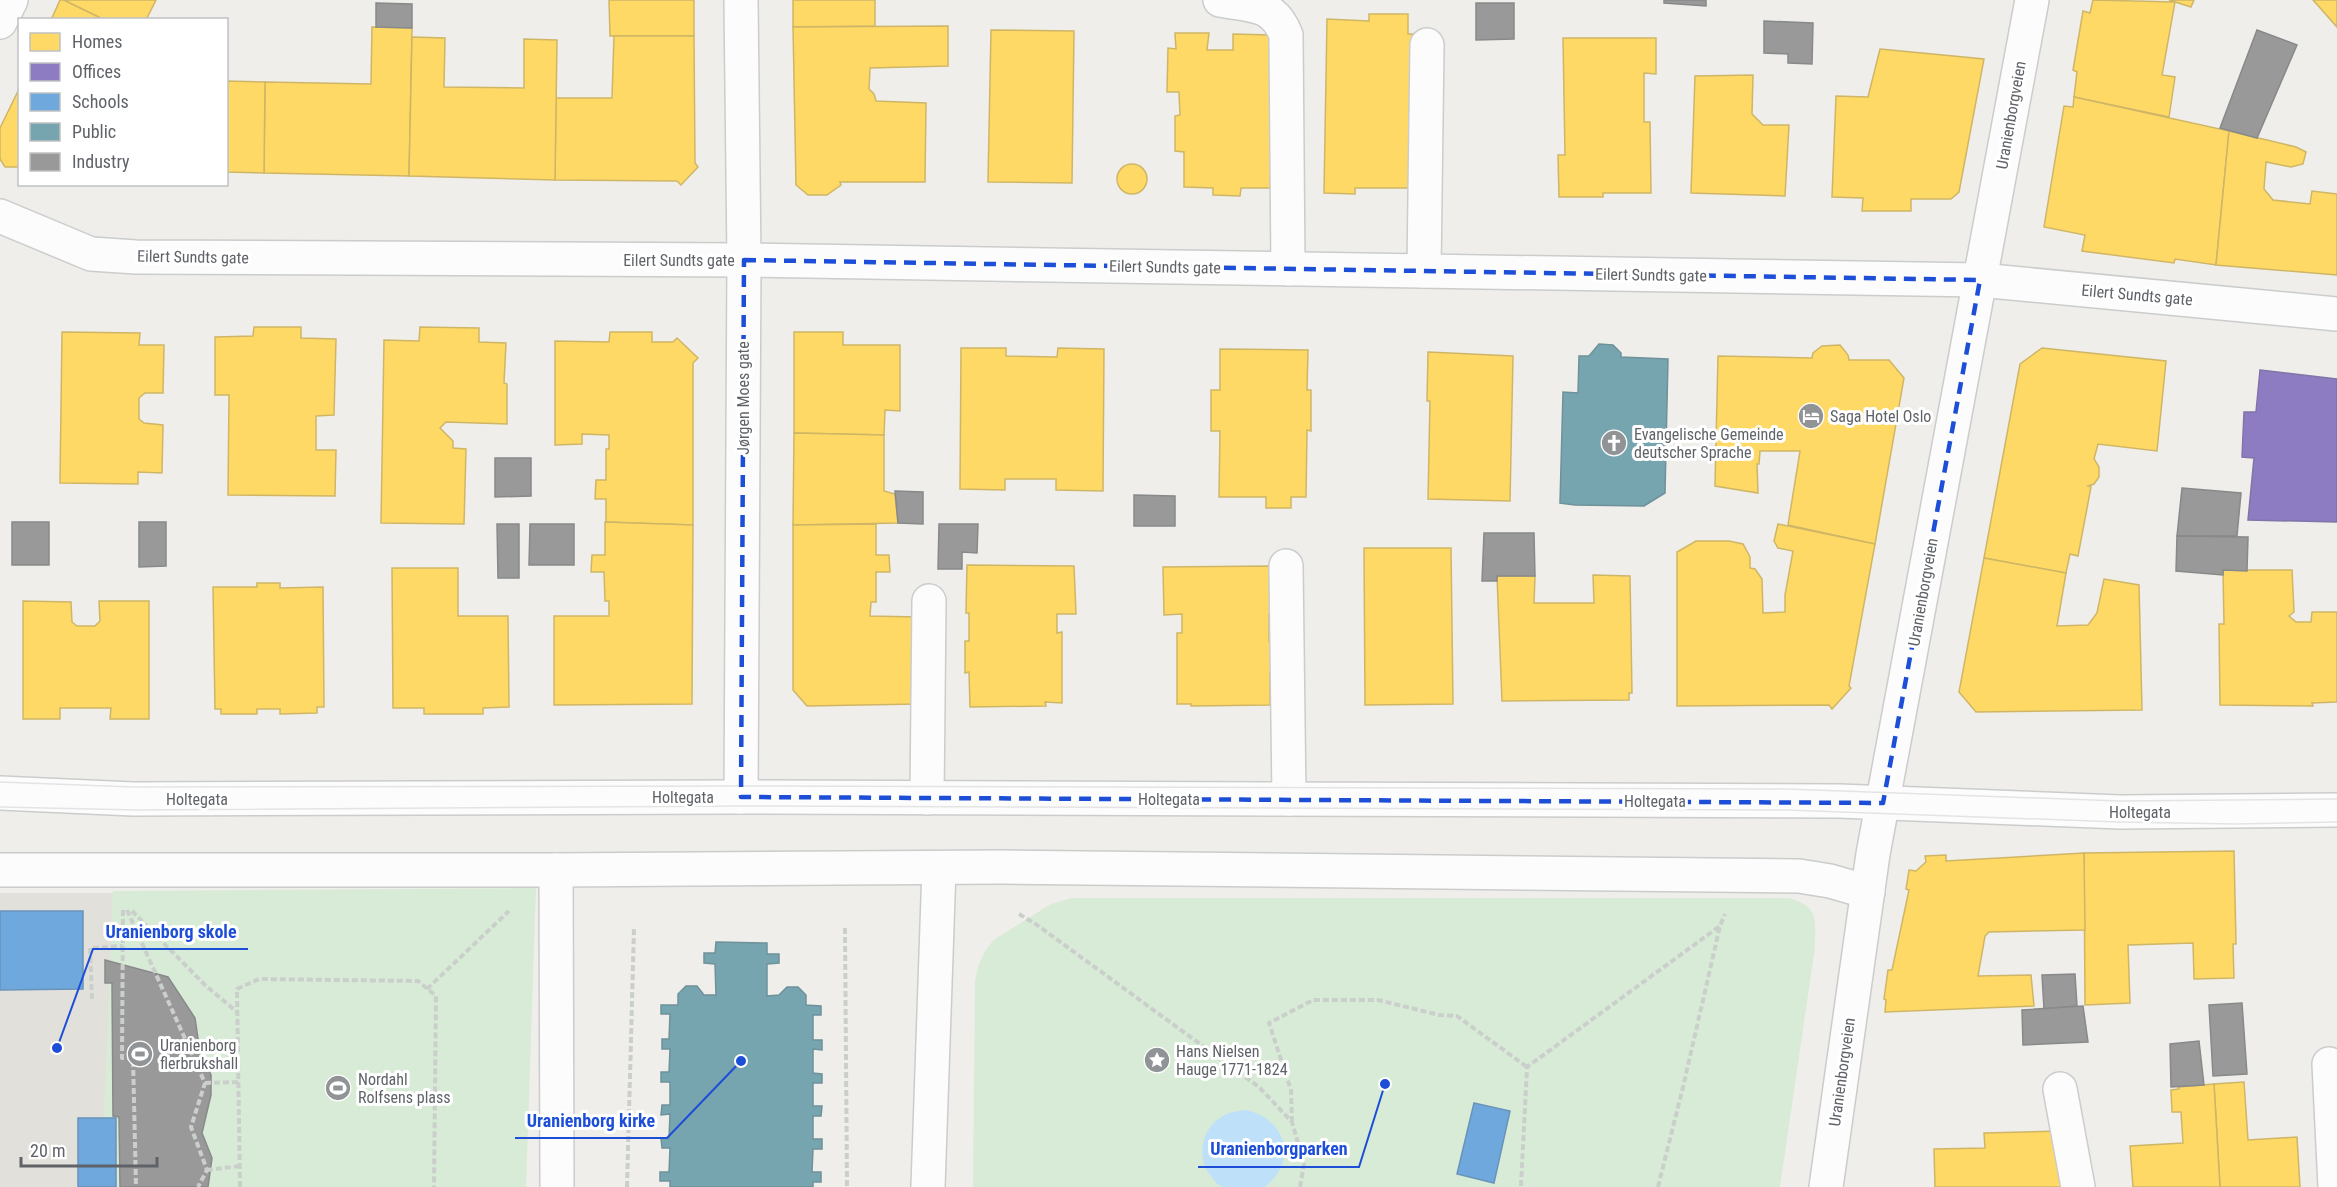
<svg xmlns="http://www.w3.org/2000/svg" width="2337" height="1187" viewBox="0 0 2337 1187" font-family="'Roboto Condensed',sans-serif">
	<rect width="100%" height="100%" fill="#efeeea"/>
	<polygon fill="#e2e0da" points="0,893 113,893 121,1187 0,1187"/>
	<g fill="#d8ebd6">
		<polygon points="536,888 526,1187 101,1187 113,891"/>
		<path d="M1072,898H1789C1820,907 1815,920 1815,947L1780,1187H973L975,981C978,964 983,951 995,939L1051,904Z"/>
	</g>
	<path fill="#bfe0f9" d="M1246,1110C1287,1119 1298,1161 1265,1187C1254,1187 1233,1187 1223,1187C1217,1185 1213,1179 1210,1175C1196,1157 1202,1129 1220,1118C1228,1112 1237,1111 1246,1110Z"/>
	<g fill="#ffd966" stroke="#cfb667" stroke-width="1.5">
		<polygon points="60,0 64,0 105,20 51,20"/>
		<polygon points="64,0 156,0 146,20 105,20"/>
		<polygon points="609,0 694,0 694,36 610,36"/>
		<polygon points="793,0 875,0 875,26 793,27"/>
		<polygon points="2093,0 2175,2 2162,75 2175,77 2169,117 2074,97 2077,72 2073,70 2083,11 2090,13"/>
		<polygon points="2169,0 2194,0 2191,7"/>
		<polygon points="2313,0 2337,0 2337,27"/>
		<polygon points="1369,14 1408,14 1408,34 1415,34 1414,188 1355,188 1355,194 1324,193 1327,19 1369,21"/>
		<polygon points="948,26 948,66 870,68 869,89 874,94 876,101 926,103 925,182 840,182 841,185 827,195 808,195 796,185 793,27"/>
		<polygon points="372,27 412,28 409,176 264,173 265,82 371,84"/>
		<polygon points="991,30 1074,31 1072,183 988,182"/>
		<polygon points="1175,33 1209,33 1207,50 1233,50 1233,34 1270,35 1270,126 1272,127 1270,188 1241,188 1240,196 1213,195 1213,188 1184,187 1184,152 1175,151 1175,116 1180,115 1179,92 1167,92 1168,48 1176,49"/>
		<polygon points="614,36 694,36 695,163 698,167 681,185 677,181 555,180 556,98 612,98"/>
		<polygon points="412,37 445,38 444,87 524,88 524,39 557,40 555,180 409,176"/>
		<polygon points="1563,38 1656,38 1656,74 1644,73 1644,122 1650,122 1651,193 1603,193 1603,197 1559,197 1558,155 1565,155"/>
		<polygon points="1880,49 1984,59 1959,192 1951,199 1911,199 1911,211 1862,211 1863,198 1832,197 1836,96 1868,97"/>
		<polygon points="1753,75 1752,114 1763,125 1789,125 1785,196 1691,193 1695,76"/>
		<polygon points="226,81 265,82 264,173 226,172"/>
		<polygon points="20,87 20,167 5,167 0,159 0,128"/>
		<polygon points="2074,97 2229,131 2216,265 2175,259 2174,263 2082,251 2085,235 2044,227 2064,106 2073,107"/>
		<polygon points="2229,131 2296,147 2306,152 2303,164 2291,167 2266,162 2264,189 2273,200 2310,204 2312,191 2337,194 2337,275 2216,265"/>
		<circle cx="1132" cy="179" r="15"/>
		<polygon points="254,327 301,327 301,338 336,339 334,415 316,416 316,450 336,450 335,496 228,495 229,395 215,395 215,337 253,336"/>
		<polygon points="420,327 479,328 479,342 506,343 504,383 507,384 507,424 446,422 440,428 453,441 453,448 466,449 464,524 381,523 384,340 419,341"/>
		<polygon points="62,332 140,333 139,345 164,345 163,393 145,393 139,398 139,419 144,423 163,425 162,473 138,472 138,484 60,483"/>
		<polygon points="610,332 652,332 652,342 673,342 677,338 698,358 693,363 693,525 606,522 606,499 595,499 596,480 606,480 606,449 609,449 609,435 582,434 582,444 555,445 555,341 609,342"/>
		<polygon points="794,332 843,332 843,345 900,345 900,411 885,410 884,435 794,433"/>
		<polygon points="1840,345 1848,355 1849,360 1889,360 1904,378 1875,544 1788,525 1800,451 1760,451 1759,464 1757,464 1758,493 1715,486 1718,356 1812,358 1813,353 1822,346"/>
		<polygon points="961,348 1006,348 1006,356 1057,357 1058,348 1104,349 1103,491 1056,490 1056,479 1005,479 1005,490 960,489"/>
		<polygon points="2042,348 2166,361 2157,451 2098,444 2094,459 2099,467 2099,477 2094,484 2088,486 2091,487 2078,556 2070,554 2066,573 1984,558 2020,364"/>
		<polygon points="1220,349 1308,350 1307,390 1311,390 1311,431 1307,430 1306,497 1291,497 1291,508 1266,508 1266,497 1219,497 1220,431 1211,431 1211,390 1220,390"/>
		<polygon points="1428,352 1513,356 1510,501 1428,499 1430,401 1427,401"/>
		<polygon points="794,433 884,435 884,491 895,494 898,523 793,525"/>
		<polygon points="605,522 693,525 692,704 554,705 554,616 609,616 609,601 605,601 604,572 591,572 592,555 605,555"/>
		<polygon points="876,524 876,555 889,555 890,572 876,572 876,602 871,602 870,616 917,617 917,704 807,706 793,690 793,525"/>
		<polygon points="1778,524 1875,544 1849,686 1851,688 1832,709 1829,705 1677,706 1677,552 1696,541 1729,541 1743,544 1750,557 1750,568 1755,569 1762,579 1763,613 1785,612 1785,595 1793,551 1778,548 1774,541"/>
		<polygon points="1364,548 1451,548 1453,704 1365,705"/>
		<polygon points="1984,558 2066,573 2057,626 2088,625 2097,613 2104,579 2139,585 2142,710 1976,712 1959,692"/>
		<polygon points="967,565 1074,566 1076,614 1057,614 1057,633 1062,632 1062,703 1045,702 1046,706 970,707 969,672 965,673 965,641 969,641 969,613 966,613"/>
		<polygon points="1271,566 1272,614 1269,614 1269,641 1273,641 1274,673 1270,673 1270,705 1191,706 1191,704 1177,704 1177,633 1182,633 1182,614 1164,615 1163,567"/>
		<polygon points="392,568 458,568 458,616 508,616 509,707 483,708 483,714 424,714 424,708 393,708"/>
		<polygon points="2223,570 2292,570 2294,612 2289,616 2296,622 2311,622 2312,612 2337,612 2337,702 2312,703 2313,706 2220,705 2219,624 2224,624"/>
		<polygon points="1593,575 1630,576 1632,693 1629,693 1629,700 1502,701 1497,576 1535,576 1534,603 1594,603"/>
		<polygon points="257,583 280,583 280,588 323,587 324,707 317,707 317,713 280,714 280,709 257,709 257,714 221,714 221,709 215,709 213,587 257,587"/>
		<polygon points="23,601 71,602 72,622 77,626 95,626 100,621 99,601 149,601 149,719 110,719 111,708 60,708 60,719 23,719"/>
		<polygon points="2234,851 2236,944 2233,944 2234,978 2194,979 2193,943 2128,945 2130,1003 2085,1005 2084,853"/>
		<polygon points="2084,853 2085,930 1989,932 1985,936 1978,976 2031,975 2034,1006 1885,1012 1886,1000 1884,999 1888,970 1892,970 1909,890 1906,889 1909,870 1916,871 1926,862 1925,856 1946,855 1946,861"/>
		<polygon points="2244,1082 2248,1140 2297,1137 2300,1187 2220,1187 2214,1084"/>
		<polygon points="2214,1084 2220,1187 2133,1187 2130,1146 2183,1143 2181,1112 2172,1112 2171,1090 2179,1089 2178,1087"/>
		<polygon points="2060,1131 2061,1187 1935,1187 1934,1149 1985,1148 1984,1133"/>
	</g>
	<polygon fill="#8e7cc3" stroke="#8074a8" stroke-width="1.5" points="2260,370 2337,379 2337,522 2248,520 2254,458 2242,457 2244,412 2256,412"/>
	<g fill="#6fa8dc" stroke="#6a93b9" stroke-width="1.5">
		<polygon points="0,911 83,911 83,989 0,990"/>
		<polygon points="1474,1103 1510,1111 1494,1183 1457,1174"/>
		<rect x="78" y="1118" width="38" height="69"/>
	</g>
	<g fill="#76a5af" stroke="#6f919a" stroke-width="1.5">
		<polygon points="1599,344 1613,345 1621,353 1621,357 1668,359 1665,493 1644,506 1575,505 1560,503 1563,392 1578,393 1579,356 1589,356"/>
		<polygon points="716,942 767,943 767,954 779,954 779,963 767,964 767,996 779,995 787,987 798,987 806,995 806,1005 821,1006 821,1015 813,1015 813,1040 822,1040 822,1050 813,1049 813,1073 822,1074 822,1083 813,1083 813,1106 822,1106 821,1116 813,1116 813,1139 822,1139 822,1149 813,1149 812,1172 821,1172 821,1182 813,1182 813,1187 670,1187 670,1181 660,1181 660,1172 669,1172 670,1148 662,1148 661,1138 669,1138 670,1114 661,1115 662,1105 670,1105 670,1082 661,1082 661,1072 669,1072 670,1049 662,1049 662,1039 669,1039 670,1014 661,1014 661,1005 678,1005 678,994 686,986 697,986 704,995 716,995 715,964 704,963 704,953 715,953"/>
	</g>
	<g fill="#999" stroke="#88898a" stroke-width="1.5">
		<polygon points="1664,0 1706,0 1706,6 1664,3"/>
		<polygon points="376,3 412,4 412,28 376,27"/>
		<polygon points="1476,3 1514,3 1514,39 1476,40"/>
		<polygon points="1764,21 1813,23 1812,64 1788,63 1788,54 1764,53"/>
		<polygon points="2257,30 2297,45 2257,138 2220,128"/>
		<polygon points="495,458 531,458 531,496 495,497"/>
		<polygon points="2182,488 2241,493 2237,536 2177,536"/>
		<polygon points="895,491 923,492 923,524 898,523"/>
		<polygon points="1134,495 1175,496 1175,526 1134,526"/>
		<rect x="12" y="522" width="37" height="43"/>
		<polygon points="139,522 166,522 166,566 139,567"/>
		<polygon points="497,524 519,524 519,578 498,578"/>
		<polygon points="530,524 574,524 574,565 529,565"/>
		<polygon points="939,524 978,524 977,553 962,552 962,569 938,569"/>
		<polygon points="1484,533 1534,533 1535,576 1497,576 1497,581 1482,581"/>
		<polygon points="2177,536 2248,537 2247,571 2223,570 2223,575 2176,571"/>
		<polygon points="105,960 168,977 195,1018 200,1052 211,1075 211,1095 202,1133 212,1158 208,1187 120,1187 119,1117 113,1116 112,983 105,983"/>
		<polygon points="2075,974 2077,1006 2044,1009 2042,975"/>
		<polygon points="2242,1003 2247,1074 2213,1076 2209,1005"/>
		<polygon points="2083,1006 2088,1042 2023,1045 2022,1010"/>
		<polygon points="2199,1041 2204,1085 2171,1087 2170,1044"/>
	</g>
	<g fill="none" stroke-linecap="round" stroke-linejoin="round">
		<g stroke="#cbcccc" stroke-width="36">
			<g id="minor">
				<path d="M1220,0C1251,6 1273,2 1286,35L1288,269"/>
				<polyline points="0,22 11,0"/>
				<polyline points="0,216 91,254 136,257 744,260 1980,280 2337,314"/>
				<polyline points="1424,271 1427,45"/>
				<polyline points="1286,566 1289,799"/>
				<polyline points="0,793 133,799 741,797 1839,801 2120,812 2337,810"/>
				<polyline points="741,797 744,260 741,0"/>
				<polyline points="927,798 929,601"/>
				<polyline points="0,870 556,870 1003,867 1799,876 1830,881 1868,892"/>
				<polyline points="556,870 557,1187"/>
				<polyline points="2329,1064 2335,1187"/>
				<polyline points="2060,1089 2078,1187"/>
				<polyline points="928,1187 939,868"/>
				<polyline points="1826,1187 1873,854 2032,0"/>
			</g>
		</g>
		<g stroke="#cacfcc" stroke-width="4" stroke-dasharray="6 3" stroke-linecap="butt">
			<polyline points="123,910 122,1058 133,1058 136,1187"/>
			<polyline points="127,910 205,1083 191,1127 207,1170 198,1187"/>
			<polyline points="132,911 205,985 237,1012"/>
			<polyline points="1019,914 1037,925 1259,1087 1292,1122 1304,1164 1300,1187"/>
			<polyline points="845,928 847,1187"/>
			<polyline points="427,989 509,911"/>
			<polyline points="92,999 90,948 123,946"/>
			<polyline points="205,1083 238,1082"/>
			<polyline points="1292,1122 1291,1090 1269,1023 1313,1000 1378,1000 1439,1015 1457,1016 1527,1067"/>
			<polyline points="207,1170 240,1166"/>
			<polyline points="1521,1186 1527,1067 1720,926"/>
			<polyline points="240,1187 237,989 259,979 418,981 436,996 434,1187"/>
			<polyline points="627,1187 634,928"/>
			<polyline points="1658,1187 1683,1087 1720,926 1725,914"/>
		</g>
		<use href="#minor" stroke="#fdfcfc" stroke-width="33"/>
		<g stroke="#e4e4e4" stroke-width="1.5">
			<polyline points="0,782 133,787 741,786 1787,789 2120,801 2337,799"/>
			<polyline points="0,807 138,810 747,806 1786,810 2119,822 2235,824 2337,822"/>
		</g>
	</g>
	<path fill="none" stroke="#1d4ed8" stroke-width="4.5" stroke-dasharray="12 8" stroke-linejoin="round" d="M744,260L1980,280L1883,803L741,797Z"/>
	<defs>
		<g id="hotel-disc" transform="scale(1.35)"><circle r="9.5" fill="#919496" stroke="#fff"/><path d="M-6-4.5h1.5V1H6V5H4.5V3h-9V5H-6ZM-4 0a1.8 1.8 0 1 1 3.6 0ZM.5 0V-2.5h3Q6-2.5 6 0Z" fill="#fff"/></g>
		<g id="church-disc" transform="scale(1.35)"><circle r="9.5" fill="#919496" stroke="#fff"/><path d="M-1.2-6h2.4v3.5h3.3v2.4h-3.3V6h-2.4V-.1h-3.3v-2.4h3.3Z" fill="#fff"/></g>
		<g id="stadium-disc" transform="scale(1.35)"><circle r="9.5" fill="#919496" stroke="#fff"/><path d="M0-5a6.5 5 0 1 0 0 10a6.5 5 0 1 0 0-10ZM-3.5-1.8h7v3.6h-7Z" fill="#fff"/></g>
		<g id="sight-disc" transform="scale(1.35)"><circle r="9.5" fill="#919496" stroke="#fff"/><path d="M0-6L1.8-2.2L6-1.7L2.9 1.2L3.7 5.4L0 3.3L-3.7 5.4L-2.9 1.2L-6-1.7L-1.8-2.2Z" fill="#fff"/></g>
	</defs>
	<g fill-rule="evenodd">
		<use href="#hotel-disc" x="1811" y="416"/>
		<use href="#church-disc" x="1614" y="443"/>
		<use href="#stadium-disc" x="140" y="1054"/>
		<use href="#sight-disc" x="1157" y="1060"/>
		<use href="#stadium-disc" x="338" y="1088"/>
	</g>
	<g text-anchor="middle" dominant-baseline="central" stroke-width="6" stroke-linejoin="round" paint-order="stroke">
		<g font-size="16" fill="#5f6368" stroke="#fff">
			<text transform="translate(2011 115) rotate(-80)">Uranienborgveien</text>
			<text transform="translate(193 257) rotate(1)">Eilert Sundts gate</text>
			<text x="679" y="260">Eilert Sundts gate</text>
			<text transform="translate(1165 267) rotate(1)">Eilert Sundts gate</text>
			<text transform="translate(1651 275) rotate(1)">Eilert Sundts gate</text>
			<text transform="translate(2137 295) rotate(5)">Eilert Sundts gate</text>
			<text transform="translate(743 398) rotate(-90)">Jørgen Moes gate</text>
			<text transform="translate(1923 592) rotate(-80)">Uranienborgveien</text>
			<text x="683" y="797">Holtegata</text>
			<text x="197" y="799">Holtegata</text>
			<text x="1169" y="799">Holtegata</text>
			<text x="1655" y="801">Holtegata</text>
			<text x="2140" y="812">Holtegata</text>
			<text transform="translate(1842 1072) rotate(-82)">Uranienborgveien</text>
		</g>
		<g font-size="16" fill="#5f6368" stroke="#fff" text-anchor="start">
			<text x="1830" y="416">Saga Hotel Oslo</text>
			<text x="1634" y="434">Evangelische Gemeinde<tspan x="1634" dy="18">deutscher Sprache</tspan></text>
			<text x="160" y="1045">Uranienborg<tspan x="160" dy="18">flerbrukshall</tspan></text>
			<text x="1176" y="1051">Hans Nielsen<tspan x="1176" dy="18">Hauge 1771-1824</tspan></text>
			<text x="358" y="1079">Nordahl<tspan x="358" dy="18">Rolfsens plass</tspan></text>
		</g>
	</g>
	<path fill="none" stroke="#1d4ed8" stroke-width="2" d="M57 1048L93 949H248M741 1061L667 1138H515M1385 1084L1359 1167H1198"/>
	<g fill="#1d4ed8" stroke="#fff" stroke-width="2">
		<circle cx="57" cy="1048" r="6"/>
		<circle cx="741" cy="1061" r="6"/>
		<circle cx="1385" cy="1084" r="6"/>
	</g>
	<g font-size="18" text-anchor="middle" font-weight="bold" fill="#1d4ed8" stroke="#fff" stroke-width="6" stroke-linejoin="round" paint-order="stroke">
		<text x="171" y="938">Uranienborg skole</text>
		<text x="591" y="1127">Uranienborg kirke</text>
		<text x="1279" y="1155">Uranienborgparken</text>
	</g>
	<rect x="18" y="18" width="210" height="168" fill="#ffffff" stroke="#bfc1c3" stroke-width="1.5"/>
	<rect x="30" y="33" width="30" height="18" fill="#ffd966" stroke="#bfc1c3" stroke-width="1.5"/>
	<text x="72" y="48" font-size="18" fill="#5f6368">Homes</text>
	<rect x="30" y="63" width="30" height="18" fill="#8e7cc3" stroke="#bfc1c3" stroke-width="1.5"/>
	<text x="72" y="78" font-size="18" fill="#5f6368">Offices</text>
	<rect x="30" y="93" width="30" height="18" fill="#6fa8dc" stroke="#bfc1c3" stroke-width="1.5"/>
	<text x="72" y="108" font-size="18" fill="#5f6368">Schools</text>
	<rect x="30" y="123" width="30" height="18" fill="#76a5af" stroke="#bfc1c3" stroke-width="1.5"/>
	<text x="72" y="138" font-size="18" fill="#5f6368">Public</text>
	<rect x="30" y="153" width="30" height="18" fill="#999999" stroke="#bfc1c3" stroke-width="1.5"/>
	<text x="72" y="168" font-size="18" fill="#5f6368">Industry</text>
	<path d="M21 1157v9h136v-9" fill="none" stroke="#5f6368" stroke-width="3"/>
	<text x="30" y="1157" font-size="18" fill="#5f6368" stroke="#ffffff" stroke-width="4.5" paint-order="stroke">20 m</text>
</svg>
